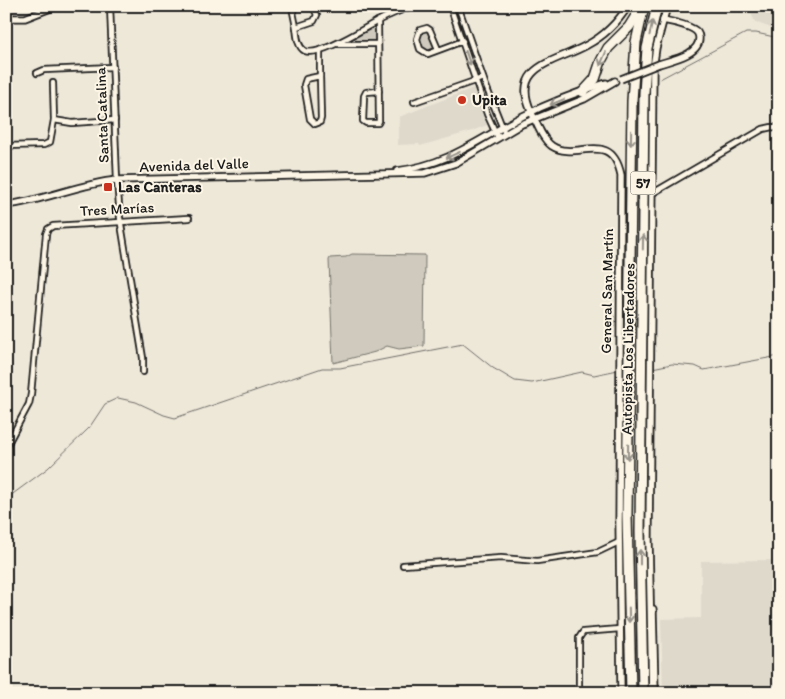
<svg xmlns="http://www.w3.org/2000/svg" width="785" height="699" viewBox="0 0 785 699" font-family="Itim,sans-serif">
	<rect width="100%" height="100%" fill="#eee8d9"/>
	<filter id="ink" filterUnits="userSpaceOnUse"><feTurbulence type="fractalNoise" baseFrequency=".02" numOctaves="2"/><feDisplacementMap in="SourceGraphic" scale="10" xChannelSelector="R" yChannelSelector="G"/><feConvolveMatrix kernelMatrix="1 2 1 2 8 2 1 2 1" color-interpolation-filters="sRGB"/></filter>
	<g filter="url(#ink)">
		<g fill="#ded9cb">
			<polygon points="748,6 779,6 779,31 755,22"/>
			<polygon points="473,88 487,125 472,131 420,146 419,144 398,145 399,117"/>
			<polygon points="779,560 779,693 663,693 661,619 701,618 701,561"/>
		</g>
		<g fill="#cfcabd" stroke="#76736c">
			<polygon points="376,25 376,42 344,42"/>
			<polygon points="426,29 431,33 435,47 427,51 422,48 419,40 420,33"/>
			<polygon points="352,254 425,255 424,346 399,349 387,346 375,352 333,363 329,260 330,258 346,257"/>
		</g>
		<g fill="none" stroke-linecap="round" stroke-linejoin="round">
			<g stroke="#6f6c67" stroke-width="1">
				<polyline points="660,79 746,33 756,33 779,38"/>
				<polyline points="652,368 672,364 695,366 704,370 779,356"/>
				<polyline points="6,499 48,468 89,428 105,404 118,398 136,402 164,415 175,418 322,368 340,368 463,344 493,368 515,381 532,383 582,372 594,375 618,370"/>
			</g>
			<g stroke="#1c1c1c" stroke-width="8">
				<g id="minor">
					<polyline points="110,6 117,180 120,218 143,358 143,372"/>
					<polyline points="295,6 293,12 296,27 314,21 317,15 313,6"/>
					<polyline points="386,6 389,15"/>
					<polyline points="450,6 487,114 498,138"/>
					<polyline points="458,6 486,86 505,134"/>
					<polyline points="378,21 379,121 378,123 366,123 363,121 364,96 366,92 379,91"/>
					<path d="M296,27C297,34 297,47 305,51C319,57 363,29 376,22C388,15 400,11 412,6"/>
					<polyline points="337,44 378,44"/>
					<polyline points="438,49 430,30 427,28 420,30 417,39 420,49 428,54 463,41"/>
					<polyline points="320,50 320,76"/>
					<polyline points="37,73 44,70 113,67"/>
					<polygon points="320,76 321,118 320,122 315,124 310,119 304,85 306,79"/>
					<polyline points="414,102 483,78"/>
					<polyline points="54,120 72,123 115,120"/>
					<polyline points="6,146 44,145 50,142 54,120 53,83"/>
					<polyline points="653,193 763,129 772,127 779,128"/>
					<polyline points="7,445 29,404 31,394 46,234 48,229 53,226 189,218"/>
					<polyline points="403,565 501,558 537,561 598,552 619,542"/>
					<polyline points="579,693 579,638 583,632 620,629"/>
				</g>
			</g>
			<g stroke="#1c1c1c" stroke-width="9">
				<g id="tertiary">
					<polyline points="6,18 25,18 56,6"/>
					<path d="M659,64C671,60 700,55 699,38C699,34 697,31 693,29C685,24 672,22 663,20"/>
					<path d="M397,171C450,164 477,140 523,116C549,103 578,92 606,83"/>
					<path d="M6,205C44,201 78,184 117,180L425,173L456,163L522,124L584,99L615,81"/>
					<polyline points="653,609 655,690"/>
					<path d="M621,693L619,522L621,175C611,128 576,162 552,146C542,139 536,122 531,111C510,65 557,62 587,45C604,36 618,22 628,6"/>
					<polyline points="652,693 649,539 653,69 656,48 667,6"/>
				</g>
			</g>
			<g stroke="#1c1c1c" stroke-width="12">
				<g id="motorway">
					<polyline points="583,92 595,79 601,61 608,48 629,27 639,11"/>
					<polyline points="631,693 627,515 632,101 636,42 644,6"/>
					<polyline points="643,693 640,532 644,93 647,48 657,6"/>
				</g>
			</g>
			<use href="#minor" stroke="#fcf5e5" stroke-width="4.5"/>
			<use href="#tertiary" stroke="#fcf5e5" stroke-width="5.5"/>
			<use href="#motorway" stroke="#fcf5e5" stroke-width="9"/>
			<g stroke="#1c1c1c" stroke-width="9" stroke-linecap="butt">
				<polyline id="tertiary-bridge" points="621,79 659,64"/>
			</g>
			<use href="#tertiary-bridge" stroke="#fcf5e5" stroke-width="5.5"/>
		</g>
		<defs><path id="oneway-shaft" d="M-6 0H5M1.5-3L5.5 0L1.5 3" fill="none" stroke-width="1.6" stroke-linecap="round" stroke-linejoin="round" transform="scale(1.25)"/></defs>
		<g stroke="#97938b">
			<use href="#oneway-shaft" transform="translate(651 28) rotate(-78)"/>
			<use href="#oneway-shaft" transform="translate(468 58) rotate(71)"/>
			<use href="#oneway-shaft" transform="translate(603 59) rotate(113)"/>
			<use href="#oneway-shaft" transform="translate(557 102) rotate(158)"/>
			<use href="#oneway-shaft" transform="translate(631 138) rotate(91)"/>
			<use href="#oneway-shaft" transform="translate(453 155) rotate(155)"/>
			<use href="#oneway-shaft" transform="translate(643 242) rotate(-89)"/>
			<use href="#oneway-shaft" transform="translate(628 452) rotate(91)"/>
			<use href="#oneway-shaft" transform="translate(640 557) rotate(-90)"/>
			<use href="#oneway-shaft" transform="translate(629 615) rotate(89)"/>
		</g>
	</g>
	<g fill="#c8321e" stroke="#fcf5e5" stroke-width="2">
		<circle cx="462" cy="100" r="5"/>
		<rect x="103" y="182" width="10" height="10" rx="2.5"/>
	</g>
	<g text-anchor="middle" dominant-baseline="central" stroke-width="4" stroke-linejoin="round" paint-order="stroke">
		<rect fill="#fcf5e5" stroke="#5f5d58" stroke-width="1" x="630.5" y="171.5" width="25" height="23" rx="4"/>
		<g font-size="14" font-weight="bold" fill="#1c1c1c">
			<text x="643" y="183">57</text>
		</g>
		<g font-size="15" font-weight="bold" fill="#1c1c1c" stroke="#fcf5e5" text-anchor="start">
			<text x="472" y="100">Upita</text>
			<text x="118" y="187">Las Canteras</text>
		</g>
		<g font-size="15" fill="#1c1c1c" stroke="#fcf5e5">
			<text transform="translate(102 115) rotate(-92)">Santa Catalina</text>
			<text transform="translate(194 165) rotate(-2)">Avenida del Valle</text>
			<text transform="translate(117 209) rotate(-3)">Tres Marías</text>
			<text transform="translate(607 291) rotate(-89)">General San Martín</text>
			<text transform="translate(628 349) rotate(-89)">Autopista Los Libertadores</text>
		</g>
	</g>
	<rect width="785" height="699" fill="none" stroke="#fcf5e5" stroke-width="25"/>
	<rect x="12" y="12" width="760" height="674" fill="none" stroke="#1c1c1c" stroke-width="2" filter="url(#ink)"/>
</svg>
